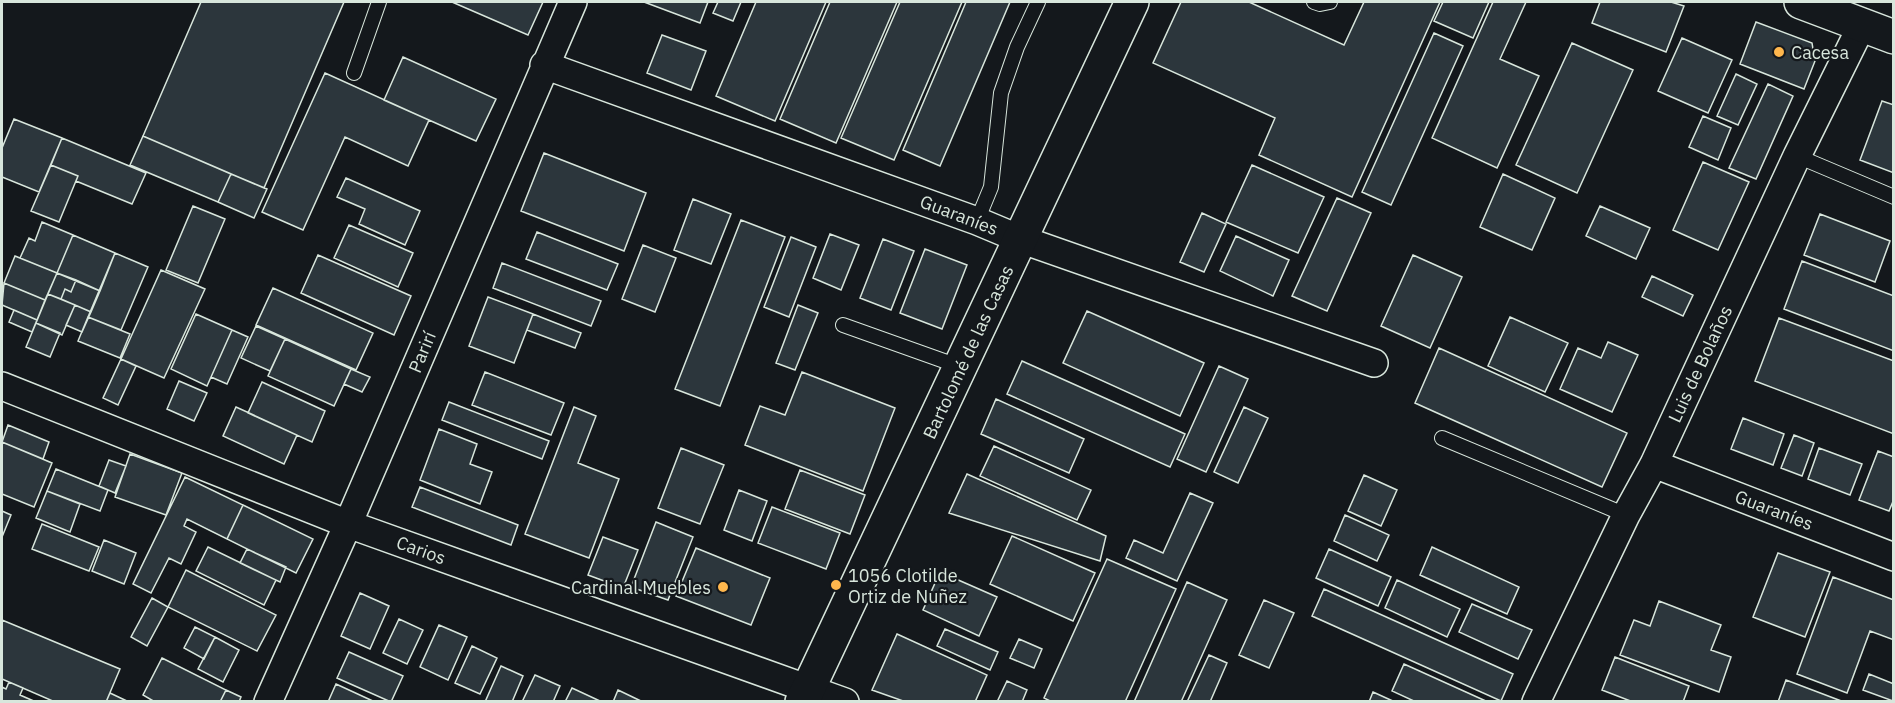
<svg xmlns="http://www.w3.org/2000/svg" width="1895" height="703" font-family="'IBM Plex Sans',sans-serif">
  <rect width="100%" height="100%" fill="#14181c"/>
  <path fill="#2c363c" stroke="#d8e6dc" stroke-width="1.5" d="M201 2H344L264 188 143 136Z
    M452 2H543L528 35Z
    M644 2H708L700 23Z
    M718 2H741L733 21 713 13Z
    M756 2H826L775 121 716 96Z
    M830 2H897L836 143 780 119Z
    M900 2H962L894 160 841 138Z
    M966 2H1010L940 166 903 150Z
    M1181 2H1249L1344 45 1364 2H1440L1352 197 1259 155 1275 118 1153 63Z
    M1443 2H1489L1473 38 1434 21Z
    M1493 2H1526L1500 59 1539 76 1497 168 1432 138Z
    M1600 2H1671L1684 6 1666 52 1592 23Z
    M1756 22 1812 43 1815 61 1804 89 1740 64Z
    M1434 33 1463 46 1391 205 1362 192Z
    M662 35 706 51 691 90 647 73Z
    M1682 38 1732 60 1708 113 1658 91Z
    M1572 43 1633 70 1577 193 1516 165Z
    M403 57 496 99 476 141 384 100Z
    M325 73 429 120 408 166 345 137 303 230 262 212Z
    M1736 74 1757 84 1738 125 1717 116Z
    M1768 84 1793 96 1756 179 1729 168Z
    M1882 101 1894 105V173L1860 160Z
    M1703 116 1731 128 1718 160 1689 147Z
    M14 119 62 138 39 192 2 177V148Z
    M143 136 231 174 218 202 130 165Z
    M62 138 146 173 132 204 76 181 78 176 51 165Z
    M544 153 646 193 624 251 521 211Z
    M1703 162 1749 182 1718 250 1673 230Z
    M51 165 78 176 59 222 31 211Z
    M1252 165 1324 197 1298 253 1226 222Z
    M231 174 267 189 254 218 218 202Z
    M1503 174 1555 198 1532 250 1480 227Z
    M346 178 420 211 405 245 359 224 365 209 337 197Z
    M1337 198 1371 213 1327 311 1292 296Z
    M693 199 731 214 711 264 674 250Z
    M193 206 225 219 198 283 166 270Z
    M1600 206 1650 228 1636 259 1586 236Z
    M1202 213 1226 224 1204 272 1180 262Z
    M1820 214 1890 241 1875 282 1804 255Z
    M741 220 785 237 720 406 675 389Z
    M42 222 73 235 57 273 20 258 29 238 35 241Z
    M349 225 413 253 398 287 334 258Z
    M537 232 618 264 607 290 526 259Z
    M830 234 859 245 841 290 813 278Z
    M73 235 115 253 100 291 57 273Z
    M1236 236 1289 260 1273 296 1220 271Z
    M791 237 816 247 789 317 764 307Z
    M883 239 914 251 891 310 860 298Z
    M643 245 676 258 655 312 622 299Z
    M925 249 967 265 942 329 900 313Z
    M115 253 148 267 121 330 88 317Z
    M318 255 411 296 394 335 301 293Z
    M1413 255 1462 277 1430 348 1381 326Z
    M15 256 57 273 45 300 4 283Z
    M1802 261 1894 296V351L1784 309Z
    M502 263 601 301 591 326 493 288Z
    M161 270 205 289 164 378 121 359Z
    M57 273 76 280 71 292 65 289 61 299 48 294Z
    M1652 276 1693 295 1683 316 1642 297Z
    M76 280 100 291 91 312 61 299 65 289 71 292Z
    M4 283 45 300 37 320 2 305Z
    M273 288 373 333 356 370 256 325Z
    M48 294 75 305 62 335 36 323Z
    M488 297 533 314 514 363 469 346Z
    M75 305 91 312 82 332 66 325Z
    M798 305 818 313 795 370 776 363Z
    M14 310 37 320 32 332 9 322Z
    M1087 311 1204 363 1180 416 1063 363Z
    M196 314 232 330 207 386 171 369Z
    M533 314 581 333 575 348 527 330Z
    M88 317 130 334 120 358 78 341Z
    M1510 317 1568 343 1545 392 1488 366Z
    M1779 318 1894 361V434L1755 381Z
    M36 323 60 333 50 357 26 347Z
    M256 326 285 339 270 371 241 358Z
    M232 330 248 337 227 384 211 377Z
    M285 339 351 369 334 406 268 376Z
    M1608 342 1638 355 1612 412 1560 389 1578 348 1601 358Z
    M1439 348 1627 433 1602 487 1415 403Z
    M121 359 136 366 118 405 103 398Z
    M1022 361 1185 434 1170 467 1007 394Z
    M1219 366 1248 379 1206 472 1177 459Z
    M351 369 370 377 362 392 344 384Z
    M485 372 564 403 551 435 472 405Z
    M802 372 895 408 863 491 745 445 760 406 785 415Z
    M179 381 207 393 194 421 167 409Z
    M262 382 325 411 312 442 248 413Z
    M996 399 1084 439 1069 473 981 434Z
    M449 402 549 441 542 459 442 420Z
    M236 407 297 435 284 464 223 436Z
    M574 407 596 416 578 463 619 479 589 558 525 534Z
    M1244 407 1268 418 1238 483 1214 472Z
    M1743 418 1784 434 1773 465 1731 449Z
    M8 425 49 442 43 459 2 442Z
    M439 429 477 444 470 464 492 472 480 504 420 480Z
    M1794 435 1814 443 1802 476 1781 468Z
    M2 442 52 463 34 507 2 494Z
    M994 446 1091 490 1077 520 980 476Z
    M681 448 724 465 700 524 658 508Z
    M1819 448 1862 464 1850 495 1808 479Z
    M1878 451 1894 457V499L1889 511 1859 500Z
    M130 454 182 473 166 515 115 497Z
    M109 460 126 466 115 493 99 486Z
    M56 469 108 490 100 511 47 491Z
    M800 470 865 495 850 534 785 509Z
    M967 474 1106 536 1100 561 949 513Z
    M1364 475 1397 490 1381 526 1348 511Z
    M185 477 243 505 227 539 187 519 184 526 196 532 181 564 169 558 151 593 133 584Z
    M420 487 518 525 511 545 412 507Z
    M739 490 767 501 752 541 724 530Z
    M47 491 80 504 70 532 36 518Z
    M1190 493 1213 503 1177 581 1126 558 1134 540 1163 553Z
    M243 505 313 539 296 573 227 539Z
    M772 507 840 533 826 569 758 543Z
    M2 511 11 515 2 537Z
    M1345 515 1389 535 1377 561 1334 541Z
    M656 522 693 537 668 600 631 587Z
    M42 524 99 547 89 571 32 549Z
    M1012 536 1095 573 1073 621 990 584Z
    M603 537 638 550 623 588 588 575Z
    M104 540 136 553 124 584 92 571Z
    M208 547 276 580 264 605 196 571Z
    M1432 547 1519 587 1507 614 1420 575Z
    M696 548 770 578 751 625 676 596Z
    M247 549 286 567 280 582 240 563Z
    M1329 549 1391 577 1378 606 1316 578Z
    M1778 553 1830 572 1805 637 1753 617Z
    M1107 559 1176 589 1125 702H1052L1044 698Z
    M186 570 276 615 257 651 168 607Z
    M940 572 997 597 979 636 923 610Z
    M1833 577 1894 600V640L1870 631 1847 693 1797 674Z
    M1397 580 1460 609 1447 637 1385 608Z
    M1187 582 1227 600 1181 702H1134Z
    M1324 589 1513 674 1501 701 1312 616Z
    M360 593 389 606 370 649 341 636Z
    M152 598 168 607 147 646 131 637Z
    M1264 600 1294 613 1269 668 1239 655Z
    M1659 601 1721 625 1711 650 1731 657 1719 692 1620 655 1634 620 1650 626Z
    M1472 604 1532 630 1518 659 1459 632Z
    M399 619 423 630 407 664 383 653Z
    M2 620 120 669 106 702H55L2 679Z
    M439 625 467 637 448 680 420 667Z
    M195 627 215 637 204 659 184 648Z
    M945 629 998 652 990 670 937 646Z
    M897 634 987 675 975 702H906L872 690Z
    M215 637 239 650 223 682 198 669Z
    M1019 639 1042 649 1034 668 1010 658Z
    M472 646 497 658 480 694 455 683Z
    M349 652 403 676 391 702 337 678Z
    M1209 655 1227 663 1210 702H1187Z
    M1615 657 1689 686 1683 702H1633L1602 690Z
    M162 658 226 690 220 702H155L143 695Z
    M1404 664 1488 702H1416L1392 691Z
    M501 666 523 676 512 702H485Z
    M1869 674 1894 684 1893 701 1863 690Z
    M535 675 560 686 553 702H522Z
    M1786 680 1844 702H1778Z
    M1007 681 1027 690 1022 702H997Z
    M9 682 23 688 20 695 36 702H2V687L6 689Z
    M336 684 375 702H328Z
    M572 688 600 701V702H565Z
    M226 690 241 697 239 702H220Z
    M618 690 643 702H613Z
    M1373 692 1395 702H1369Z
    M110 693 129 702H106Z"/>
  <g fill="none" stroke-linecap="round" stroke-linejoin="round">
    <defs>
      <path id="lane" d="M1314 2 1320 4 1330 2
        M354 73 379 2
        M1797 156 1894 197
        M977 221 991 187 1001 93 1017 47 1038 2
        M843 325 961 367
        M1442 438 1626 515"/>
      <path id="street" d="M544 65 977 221 1020 239 1374 363
        M2 386 348 524 845 702
        M1654 464 1894 557
        M268 702 348 524 573 2
        M1536 702 1626 515 1654 464 1797 156 1862 25"/>
      <path id="secondary" d="M802 702 1132 2"/>
      <path id="highway" d="M1801 2 1894 37"/>
    </defs>
    <use href="#lane" stroke="#d8e6dc" stroke-width="16"/>
    <use href="#street" stroke="#d8e6dc" stroke-width="30"/>
    <use href="#secondary" stroke="#d8e6dc" stroke-width="36"/>
    <use href="#highway" stroke="#d8e6dc" stroke-width="36"/>
    <use href="#lane" stroke="#14181c" stroke-width="14"/>
    <use href="#street" stroke="#14181c" stroke-width="27"/>
    <use href="#secondary" stroke="#14181c" stroke-width="33"/>
    <use href="#highway" stroke="#14181c" stroke-width="33"/>
  </g>
  <g fill="#ffb74d" stroke="#14181c" stroke-width="2">
    <circle cx="1779" cy="52" r="6"/>
    <circle cx="836" cy="585" r="6"/>
    <circle cx="723" cy="587" r="6"/>
  </g>
  <g text-anchor="middle" dominant-baseline="central" stroke-width="4.5" stroke-linejoin="round" paint-order="stroke">
    <g font-size="18" fill="#d8e6dc" stroke="#14181c" text-anchor="start">
      <text x="1791" y="52">Cacesa</text>
      <text x="848" y="575">1056 Clotilde<tspan x="848" dy="21">Ortiz de Nuñez</tspan></text>
      <text x="711" y="587" text-anchor="end">Cardinal Muebles</text>
    </g>
    <g font-size="18" fill="#d8e6dc" stroke="#14181c">
      <text transform="translate(959 215) rotate(21)">Guaraníes</text>
      <text transform="translate(422 352) rotate(-67)">Parirí</text>
      <text transform="translate(968 352) rotate(-65)">Bartolomé de las Casas</text>
      <text transform="translate(1700 364) rotate(-65)">Luis de Bolaños</text>
      <text transform="translate(1774 510) rotate(21)">Guaraníes</text>
      <text transform="translate(421 550) rotate(20)">Carios</text>
    </g>
  </g>
  <rect width="1895" height="703" fill="none" stroke="#d8e6dc" stroke-width="6"/>
</svg>
